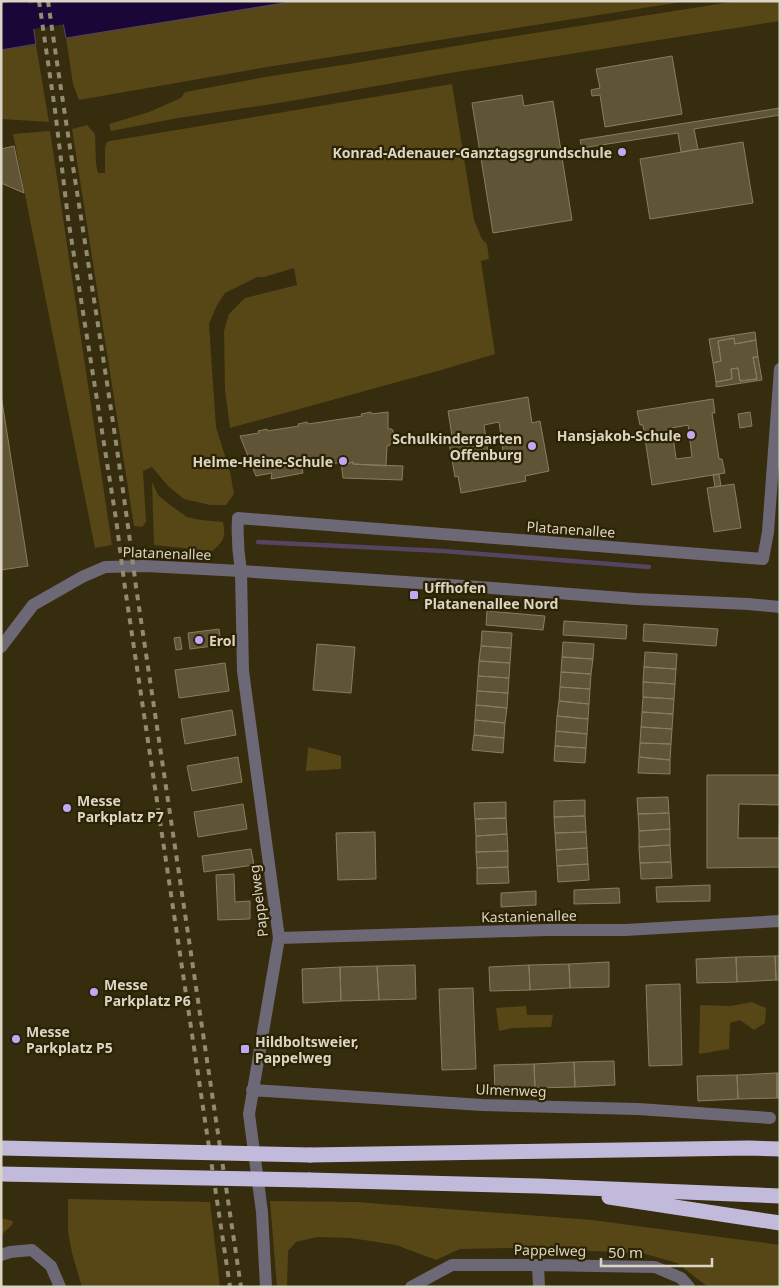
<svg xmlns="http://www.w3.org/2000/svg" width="781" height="1288" font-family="'Noto Sans',sans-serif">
  <rect width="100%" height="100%" fill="#362c0e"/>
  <path fill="#574716" d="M296 1H688L267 67 79 100 73 84 66 38Z
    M737 1H780V21L450 73 285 102 178 118 111 131 109 124 149 112 181 98 185 92 265 77 355 63 497 39Z
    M36 45 49 122 1 119V50Z
    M452 84 474 220 482 239 487 244 489 259 481 261 495 354 441 370 230 428 225 390 224 331 229 314 245 298 297 285 294 268 264 277H257L225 293 217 305 209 324 216 427 230 472 234 494 226 505H210L184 499 168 486 152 467 143 471 146 522 142 527 134 526 72 129 87 125 95 134 96 164 98 173H105V148L107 142 110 141Z
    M50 131 112 545 95 548 13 134Z
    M152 482 158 495 170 505 187 517 201 520 223 522C226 537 224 541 212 551L154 545Z
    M308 747 341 756V769L306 771Z
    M752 1002 766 1008 765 1023 754 1030 740 1020 730 1023 729 1049 699 1054 700 1005 731 1006Z
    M526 1006 527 1015H553L551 1027 512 1028 499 1031 496 1008Z
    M68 1199 210 1202 220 1287H82L72 1253 68 1232Z
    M270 1201 356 1202 592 1220 780 1245V1287H708L677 1263 642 1253 508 1248 460 1249 436 1260 396 1245 351 1238 317 1237 296 1242 288 1251 287 1287H277Z
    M1 1218 13 1221 12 1225 1 1235Z"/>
  <path fill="#1b0737" stroke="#554561" d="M10 1H29L36 44 1 50V3Z
    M59 1H296L66 38Z"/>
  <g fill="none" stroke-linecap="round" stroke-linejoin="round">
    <path stroke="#554561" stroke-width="4.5" d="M258 542 443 551 649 567"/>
    <path stroke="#1b0737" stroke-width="26" d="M1 21 130 1"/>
  </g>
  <path fill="#5f5436" stroke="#897d5e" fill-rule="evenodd" d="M672 56 682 114 605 127 600 95 592 96 591 90 600 88 596 69Z
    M522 95 524 106 553 101 572 220 493 233 472 103Z
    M780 108V115L694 129 698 149 681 152 678 133 582 148 580 140Z
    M743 142 753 203 650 219 640 159Z
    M14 146 24 193 1 183V149Z
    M755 332 756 340 735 344 734 338 718 341 721 361 713 363 709 339Z
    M734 338 735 344 756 340 758 357H753L757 379 740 381 738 368 731 369 732 379 716 382 713 363 721 361 718 341Z
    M753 357H758L762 380 716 387V382L732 379 731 369 738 368 740 381 757 379Z
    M1 395 28 566 1 570Z
    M528 397 532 423 540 421 549 471 525 476 526 481 461 493 458 476 455 477 448 437 452 436 448 411ZM499 422 504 458 489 460 484 425Z
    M713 399 715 413H712L719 459H722L725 473 652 485 643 425H640L637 411ZM688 425 692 457 676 459 672 428Z
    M371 412V414L388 412V429H392L395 436 392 437 390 445 387 446 386 466 353 464V462L346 464 344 462 302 468 303 473 271 479 272 473 256 476 240 436 259 433 258 431 267 429V431L299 426 298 424 307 422 308 424 362 416 361 414Z
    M750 412 752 426 740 428 738 414Z
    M341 462H344L346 464 353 462V464L403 466 402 480 343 478Z
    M719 474 721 486 715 487 713 475Z
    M734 484 741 528 714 532 707 488Z
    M487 611 545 616 543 630 486 625Z
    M564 621 627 625 626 639 563 635Z
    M644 624 718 629 716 646 643 641Z
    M219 629 221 645 190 649 188 633Z
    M482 631 512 633 511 648 481 646Z
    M180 637 182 649 176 650 174 638Z
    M563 642 594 644 593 659 562 657Z
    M317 644 355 647 351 693 313 690Z
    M481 646 511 648 510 663 479 661Z
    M645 652 677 654 676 669 644 667Z
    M562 657 593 659 591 674 561 672Z
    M479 661 510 663 509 678 478 676Z
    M225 663 229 691 179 698 175 670Z
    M644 667 676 669 675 684 643 682Z
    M561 672 591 674 590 689 560 687Z
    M478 676 509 678 508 693 477 691Z
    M643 682 675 684 674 699 643 697Z
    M560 687 590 689 589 704 559 701Z
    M477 691 508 693 507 708 476 705Z
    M643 697 674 699 673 714 642 712Z
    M559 701 589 704 588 719 557 716Z
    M476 705 507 708 505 723 475 720Z
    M232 710 236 735 185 744 181 719Z
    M642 712 673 714 672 729 641 727Z
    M557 716 588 719 587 734 556 731Z
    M475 720 505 723 504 738 474 735Z
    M641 727 672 729 671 744 640 743Z
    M556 731 587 734 586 748 555 746Z
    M474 735 504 738 503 753 472 750Z
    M640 743 671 744 670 760 639 757Z
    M555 746 586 748 585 763 554 761Z
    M238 757 242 782 192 791 187 766Z
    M639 757 670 760V774L638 773Z
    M707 775H780V867L707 868ZM739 804 780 805 779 838H738Z
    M668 797 669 813 638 814 637 798Z
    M585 800V816L554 817V801Z
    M506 802V818L475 819 474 803Z
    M243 804 247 829 198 837 194 812Z
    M669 813 670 829 639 831 638 814Z
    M585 816 586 832 555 833 554 817Z
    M506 818 507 834 476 836 475 819Z
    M670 829V845L639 847V831Z
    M375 832 376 879 338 880 336 833Z
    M586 832 587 848 556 850 555 833Z
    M507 834 508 851 476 852V836Z
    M670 845 671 862 640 863 639 847Z
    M587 848 588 864 557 866 556 850Z
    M251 849 254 865 204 872 202 856Z
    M508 851V867L477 868 476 852Z
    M671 862 672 878 641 879 640 863Z
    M588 864 589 880 558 882 557 866Z
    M508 867 509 883 477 884V868Z
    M234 874 235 902 250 901V919L218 920 216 875Z
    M710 885V901L657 902 656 887Z
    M619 888 620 903 574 904V890Z
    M536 891V905L501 907V893Z
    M775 956 776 980 737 982 736 957Z
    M775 956H780V980H776Z
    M736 957 737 982 697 983 696 959Z
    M609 962V987L570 988 569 964Z
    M569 964 570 988 530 990 529 965Z
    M415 965 416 999 379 1000 377 966Z
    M529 965 530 990 490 991 489 967Z
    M377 966 379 1000 341 1001 340 967Z
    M340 967 341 1001 303 1003 302 969Z
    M680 984 682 1065 649 1066 646 985Z
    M473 988 476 1069 442 1070 439 989Z
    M614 1061 615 1085 575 1087 574 1062Z
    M574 1062 575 1087 535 1088 534 1064Z
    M534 1064 535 1088 495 1090 494 1065Z
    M777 1073V1098L738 1099 737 1075Z
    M777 1073H780V1098H777Z
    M737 1075 738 1099 698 1101 697 1076Z"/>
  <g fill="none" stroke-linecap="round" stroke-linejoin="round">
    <path stroke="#6c6876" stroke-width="12" d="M1 647 33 605 82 577 105 567 146 566 241 571 479 587 636 599 748 604 780 607
      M279 938 547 930H625L780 921
      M252 1090 482 1105 638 1109 770 1118
      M1 1255 10 1252 32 1250 51 1266 60 1287
      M538 1265 539 1287
      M266 1287 262 1212 249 1114 279 938 243 671 241 571C238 553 237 536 238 518L763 559 768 532 780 369
      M411 1287 452 1265H538L655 1267 681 1278 689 1287"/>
    <path stroke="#c2badb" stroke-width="15" d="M310 1155 749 1148 780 1149
      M309 1180 538 1186 780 1196
      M609 1197 780 1223"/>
    <path stroke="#928a73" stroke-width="4" stroke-dasharray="6 6" stroke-linecap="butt" d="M39 1 55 110 68 218 116 519 125 588 230 1287
      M48 1C76 197 111 391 136 587L241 1287"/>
    <path stroke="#c2badb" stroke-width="15" d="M1 1148 310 1155
      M1 1174 309 1180"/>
  </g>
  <g fill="#bfa9f4" stroke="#2c2204" stroke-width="2">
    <circle cx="622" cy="152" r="5"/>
    <circle cx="691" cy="435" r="5"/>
    <circle cx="532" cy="446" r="5"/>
    <circle cx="343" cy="461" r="5"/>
    <rect x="409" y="590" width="10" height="10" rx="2.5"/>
    <circle cx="199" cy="640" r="5"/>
    <circle cx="67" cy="808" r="5"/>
    <circle cx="94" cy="992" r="5"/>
    <circle cx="16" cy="1039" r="5"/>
    <rect x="240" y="1044" width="10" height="10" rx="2.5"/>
  </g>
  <g text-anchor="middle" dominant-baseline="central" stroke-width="4.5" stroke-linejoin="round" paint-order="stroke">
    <g font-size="14" font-weight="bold" fill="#dbd5c4" stroke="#2c2204" text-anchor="start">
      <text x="612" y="152" text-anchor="end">Konrad-Adenauer-Ganztagsgrundschule</text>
      <text x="681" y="435" text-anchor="end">Hansjakob-Schule</text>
      <text x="522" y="438" text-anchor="end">Schulkindergarten<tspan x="522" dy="16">Offenburg</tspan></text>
      <text x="333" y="461" text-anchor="end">Helme-Heine-Schule</text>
      <text x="424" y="587">Uffhofen<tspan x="424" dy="16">Platanenallee Nord</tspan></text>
      <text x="209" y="640">Erol</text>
      <text x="77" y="800">Messe<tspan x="77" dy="16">Parkplatz P7</tspan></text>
      <text x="104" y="984">Messe<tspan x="104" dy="16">Parkplatz P6</tspan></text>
      <text x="26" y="1031">Messe<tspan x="26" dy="16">Parkplatz P5</tspan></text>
      <text x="255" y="1041">Hildboltsweier,<tspan x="255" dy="16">Pappelweg</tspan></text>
    </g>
    <g font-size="14" fill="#dbd5c4" stroke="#2c2204">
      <text transform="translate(571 529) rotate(4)">Platanenallee</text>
      <text transform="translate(167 553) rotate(2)">Platanenallee</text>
      <text transform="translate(258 901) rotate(-97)">Pappelweg</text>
      <text transform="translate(529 916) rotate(-1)">Kastanienallee</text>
      <text transform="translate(511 1090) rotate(2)">Ulmenweg</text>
      <text transform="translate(550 1250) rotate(1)">Pappelweg</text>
    </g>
  </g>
  <rect width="781" height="1288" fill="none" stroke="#dbd5c4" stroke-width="5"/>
  <path d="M601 1258v8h111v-8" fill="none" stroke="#dbd5c4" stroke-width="2.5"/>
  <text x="608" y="1258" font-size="15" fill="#dbd5c4" stroke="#2c2204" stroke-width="4" paint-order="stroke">50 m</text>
</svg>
